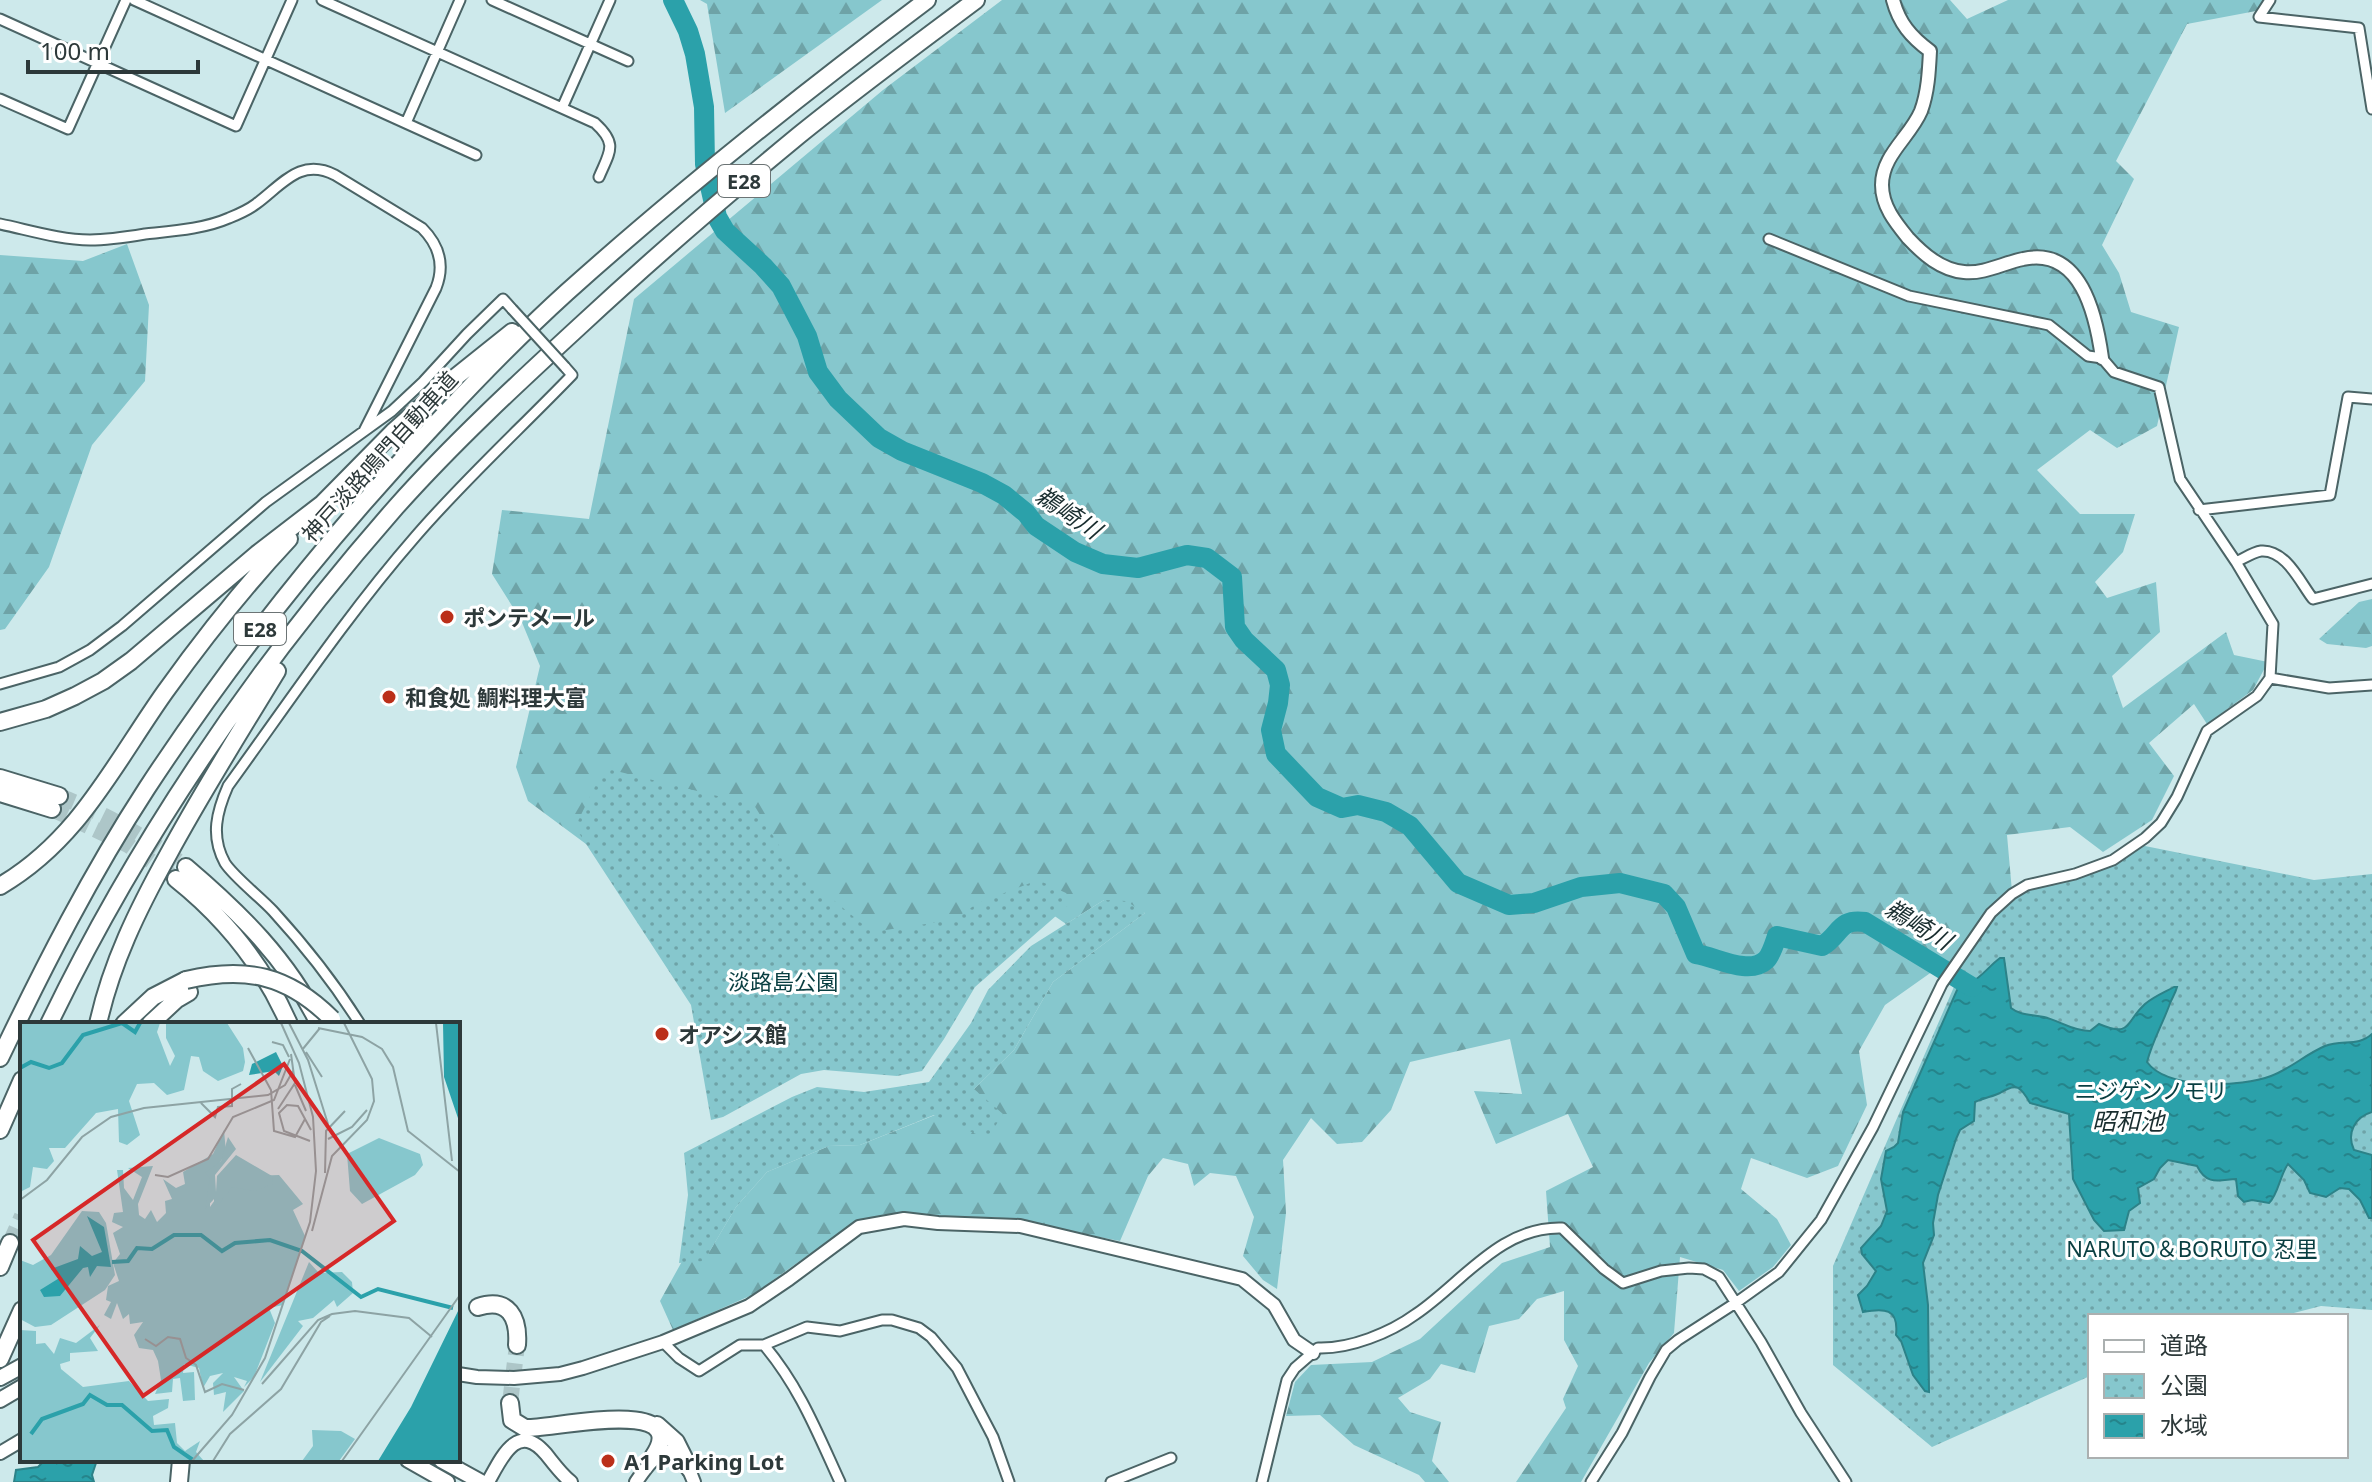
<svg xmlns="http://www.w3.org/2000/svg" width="2372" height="1482" font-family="'Noto Sans','Noto Sans JP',sans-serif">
  <defs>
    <pattern id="forest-firs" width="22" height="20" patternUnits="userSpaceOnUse" patternTransform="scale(2)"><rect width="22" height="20" fill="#86c7cd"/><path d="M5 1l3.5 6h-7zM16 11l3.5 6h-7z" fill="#6ea3a7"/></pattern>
    <pattern id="park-dots" width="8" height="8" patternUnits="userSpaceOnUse" patternTransform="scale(2)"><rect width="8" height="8" fill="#86c7cd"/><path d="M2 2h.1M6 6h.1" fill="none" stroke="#6ea3a7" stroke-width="1.8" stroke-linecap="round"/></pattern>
    <pattern id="water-ripples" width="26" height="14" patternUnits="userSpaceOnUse" patternTransform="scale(2)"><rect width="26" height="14" fill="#2ba1aa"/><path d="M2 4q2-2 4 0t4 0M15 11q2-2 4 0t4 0" fill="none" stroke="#25848b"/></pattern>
  </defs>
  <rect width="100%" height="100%" fill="#cde9eb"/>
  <path fill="url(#forest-firs)" d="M700 0H882L725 113 707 4Z
    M1002 0H1950L1967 19 2008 0H2263L2256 11 2187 24 2116 161 2134 179 2102 245 2119 273 2131 312 2179 327 2157 426 2117 448 2090 430 2037 470 2080 514H2135L2123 552 2095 582 2107 598 2156 582 2160 632 2112 676 2123 708 2226 632 2234 655 2268 662 2253 690 2207 724 2194 704 2149 743 2174 776 2152 820 2103 852 2070 827 2007 835 2014 914 1966 981 1943 964 1885 1005 1859 1051 1867 1105 1838 1166 1807 1178 1751 1158 1741 1189 1777 1219 1791 1245 1773 1267 1739 1291 1723 1270 1680 1257 1674 1333 1649 1363 1581 1482H1516L1566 1408 1563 1399 1578 1366 1564 1340V1291L1537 1299 1519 1319 1489 1326 1475 1373 1441 1364 1430 1379 1398 1398 1410 1412 1441 1422 1432 1461 1449 1482H1425L1419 1475 1354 1445 1320 1415 1286 1416 1295 1382 1311 1365 1372 1362 1420 1339 1502 1263 1550 1247 1546 1191 1593 1167 1568 1114 1496 1144 1474 1091 1522 1094 1510 1039 1410 1062 1391 1110 1362 1142 1337 1144 1311 1118 1283 1160 1286 1213 1277 1289 1263 1280 1243 1256 1254 1217 1236 1176 1210 1173 1194 1186 1188 1164 1163 1158 1148 1176 1120 1241 994 1217 852 1224 752 1295 673 1330 660 1301 685 1256 708 1254 736 1207 767 1172 829 1146 860 1145 935 1115 974 1089 1014 1050 1053 982 1145 913 1104 900 1066 924 1036 903 838 1003 586 844 528 801 516 767 540 666 521 620 492 574 502 510 589 519 634 299 883 90Z
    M127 244 149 305 145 381 92 445 49 567 5 629 0 630V255L83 261Z
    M2372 599V646L2366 648 2327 644 2319 639 2359 602Z"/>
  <path fill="url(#park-dots)" d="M604 768 754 805 791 865 872 932 953 920 978 903 1038 880 1066 893 1073 901 975 987 944 1039 922 1071 897 1076 824 1070 801 1074 723 1117 711 1120 691 1005 575 827Z
    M2140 845 2314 880 2372 874V1310L2321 1306 2282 1316H2090V1376L1932 1447 1833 1365V1266L1966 959 2012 894Z
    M1104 900 1126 901 1145 913 1053 982 1014 1050 974 1089 1003 1114 987 1139 934 1115 860 1145 829 1146 767 1172 736 1207 704 1261 679 1263 688 1195 684 1153 792 1097 817 1087 864 1092 929 1082 971 1023 988 990 1031 946Z"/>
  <path fill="url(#water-ripples)" stroke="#2c8288" stroke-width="2" d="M2000 958H2004L2011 1008C2021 1016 2032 1014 2044 1017 2060 1021 2073 1031 2090 1031L2099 1024C2132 1038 2125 1022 2145 1004 2153 997 2165 992 2174 987H2177C2175 995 2171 999 2169 1006 2162 1025 2152 1042 2147 1062 2167 1090 2242 1087 2271 1076 2290 1069 2306 1054 2325 1046 2342 1039 2358 1047 2372 1034V1112C2355 1117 2346 1133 2354 1150L2372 1155V1218H2369L2360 1200 2349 1189 2340 1188 2326 1197 2310 1193 2304 1180 2288 1164C2280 1175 2278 1195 2269 1203L2252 1200 2244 1202 2238 1196 2236 1179C2219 1180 2207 1186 2197 1166L2168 1160 2160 1168 2154 1179 2138 1188 2140 1203 2129 1211 2124 1230 2104 1231 2094 1220 2073 1179 2069 1114 2030 1103C2021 1087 2017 1082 2000 1093 1994 1096 1984 1098 1975 1102L1974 1121 1960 1130 1956 1139 1938 1195 1933 1223 1934 1235 1923 1263 1928 1305 1929 1392 1925 1391 1913 1375 1901 1341 1896 1335C1899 1308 1884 1308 1863 1312L1858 1295 1867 1286 1876 1271 1862 1254 1861 1248 1881 1226 1887 1211 1881 1179 1886 1151 1894 1147 1898 1143 1903 1112 1957 990 1966 981 1970 983C1982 977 1989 966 2000 958Z
    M45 1460H97L92 1475 94 1482H14L16 1470 38 1467Z"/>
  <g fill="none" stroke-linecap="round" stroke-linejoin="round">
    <path stroke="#2ba1aa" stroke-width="20" d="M673 0 688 31 695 54 704 107 705 164 717 217 725 231 763 266 781 286 807 336 818 372 838 399 879 438 902 451 982 483 1004 495 1026 513 1036 526 1075 552 1103 564 1138 568 1187 555 1207 558 1232 577 1235 627 1244 640 1276 670 1280 685 1278 703 1271 730 1276 754 1317 797 1342 808 1358 805 1386 812 1410 826 1458 883 1509 905 1534 903 1581 887 1620 883 1664 894 1676 907 1696 954C1716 957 1749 976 1766 960 1771 955 1775 942 1777 936L1822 946C1841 935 1838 918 1865 922L1972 987"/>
    <path stroke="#adc6c8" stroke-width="16" stroke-dasharray="16 8" stroke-linecap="butt" d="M59 796C106 814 146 837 186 867
      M52 809 128 845 172 876
      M10 1243 22 1216
      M510 1403 517 1345"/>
    <defs>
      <path id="minor" d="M134 0 476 155
        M322 0 595 123C618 144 610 151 599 177
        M492 0 628 61
        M2270 0 2259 17 2359 28 2372 109
        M0 19 236 126 292 0
        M0 99 68 129 126 0
        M562 108 610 0
        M406 123 460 0
        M0 224C29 230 61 240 90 240 108 240 127 237 145 234 173 231 204 229 229 218 239 214 248 210 256 204 282 185 300 157 335 175L422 228C439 245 445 265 436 288L364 431
        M2199 510 2330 495 2348 397 2372 399
        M2236 562C2243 559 2253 552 2261 551 2286 549 2301 584 2313 599L2372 584
        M2270 678 2329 688 2372 685
        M0 684 59 667 90 650 122 626 266 502 392 411 423 382 467 334 503 299 512 309
        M360 1024C335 984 305 946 273 911 260 897 234 877 225 863 210 836 217 811 228 786 289 702 347 615 415 537 464 480 520 429 572 375L565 367
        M663 1342 679 1358 699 1371 740 1345H764L807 1327 840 1331 882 1320H892L919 1328 931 1337 957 1368 993 1437 1009 1482
        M764 1345C800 1388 817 1432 840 1482
        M1111 1482 1171 1458
        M1262 1482 1287 1380 1295 1368 1318 1348C1350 1349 1390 1333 1416 1314 1462 1283 1500 1226 1562 1228L1604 1269 1623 1283 1661 1271 1689 1268 1704 1269 1719 1277 1761 1342 1801 1413 1846 1482
        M1591 1482 1622 1433 1650 1377 1666 1350 1678 1340 1737 1302 1779 1272 1821 1220 1873 1127 1942 984 1991 913 2012 894 2027 885 2075 874 2113 860 2145 838 2161 823 2177 797 2207 731 2257 696 2270 678 2273 624 2236 562 2180 479 2159 387 2114 372 2102 358 2088 356 2049 325 1909 296 1769 239"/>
      <path id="tertiary" d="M1893 0C1899 23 1911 37 1930 51 1929 71 1928 92 1921 111 1910 137 1882 155 1882 185 1882 206 1895 222 1908 238 1923 254 1941 270 1964 272 1985 274 2003 263 2023 259 2081 246 2096 315 2102 358
        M458 1374 477 1377 514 1378 560 1374 583 1368 663 1342 749 1306 789 1279 859 1227 904 1219 938 1223 1020 1226 1242 1279 1274 1305 1294 1340 1313 1353
        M0 1453 22 1440
        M488 1482C501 1459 517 1420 546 1454 554 1464 561 1474 571 1482
        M636 1482C658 1449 676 1434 694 1482"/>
      <path id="secondary" d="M0 1378 22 1366
        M0 1400 22 1387
        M408 1460 447 1482
        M441 1460 481 1482"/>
      <path id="motorway" d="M0 722 46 709 75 696 103 681 131 661 257 554 322 504 393 432 447 384 512 332
        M0 778 59 796
        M0 793 52 809
        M186 867C239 912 289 961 319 1024
        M176 879C225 918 264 967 289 1024
        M0 886C79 840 114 764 165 692 203 639 244 587 289 539
        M49 1024C139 837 259 663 396 507 453 443 518 383 581 325 651 260 724 197 798 136 856 89 916 45 976 0
        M98 1024C111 964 138 909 168 855 202 792 240 732 277 671
        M124 1024 153 997 186 980
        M150 1024 177 999 189 992
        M0 1058C44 966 91 874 147 788 233 657 332 533 440 419 480 376 522 333 566 293 682 189 803 93 927 0
        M0 1130 22 1080
        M0 1267 10 1243
        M478 1307C509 1297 519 1318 517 1345
        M0 1359 22 1310
        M510 1403 512 1420 525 1428C548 1430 695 1394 653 1457
        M657 1425 676 1442 689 1468
        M179 1482 181 1460"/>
    </defs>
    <use href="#minor" stroke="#4b6466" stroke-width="13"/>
    <use href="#tertiary" stroke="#4b6466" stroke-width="16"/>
    <use href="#secondary" stroke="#4b6466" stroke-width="18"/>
    <use href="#motorway" stroke="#4b6466" stroke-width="20"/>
    <use href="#minor" stroke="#fff" stroke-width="9"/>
    <use href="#tertiary" stroke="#fff" stroke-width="12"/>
    <use href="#secondary" stroke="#fff" stroke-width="14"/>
    <use href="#motorway" stroke="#fff" stroke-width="16"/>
    <defs>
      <path id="minor-bridge" d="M512 309 565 367"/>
      <path id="motorway-bridge" d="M186 980C246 966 288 975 332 1019"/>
    </defs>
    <use href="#minor-bridge" stroke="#4b6466" stroke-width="13" stroke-linecap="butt"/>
    <use href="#motorway-bridge" stroke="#4b6466" stroke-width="20" stroke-linecap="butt"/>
    <use href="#minor-bridge" stroke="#fff" stroke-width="9"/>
    <use href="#motorway-bridge" stroke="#fff" stroke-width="16"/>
  </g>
  <g fill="#bb2f19" stroke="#fff" stroke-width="3">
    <circle cx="447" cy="617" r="8"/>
    <circle cx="389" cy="697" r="8"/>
    <circle cx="662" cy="1034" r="8"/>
    <circle cx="608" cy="1461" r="8"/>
  </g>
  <g text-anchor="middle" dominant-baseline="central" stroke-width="6" stroke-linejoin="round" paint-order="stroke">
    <g fill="#fff" stroke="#6c7475" stroke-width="2">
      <rect x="718" y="165" width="52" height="32" rx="6"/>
      <rect x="234" y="613" width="52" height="32" rx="6"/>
    </g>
    <g font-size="20" font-weight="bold" fill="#2d393a">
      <text x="744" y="181">E28</text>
      <text x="260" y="629">E28</text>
    </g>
    <g font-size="22" fill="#2d393a" stroke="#fff">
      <text transform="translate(379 456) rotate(-48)">神戸淡路鳴門自動車道</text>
    </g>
    <g font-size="22" font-weight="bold" fill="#2d393a" stroke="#fff" text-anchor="start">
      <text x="463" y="617">ポンテメール</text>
      <text x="405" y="697">和食処 鯛料理大富</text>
      <text x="678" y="1034">オアシス館</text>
      <text x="624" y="1461">A1 Parking Lot</text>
    </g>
    <g font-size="22" fill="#093e41" stroke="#fff">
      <text x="783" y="981">淡路島公園</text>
      <text x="2151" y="1090">ニジゲンノモリ</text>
      <text x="2192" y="1248">NARUTO＆BORUTO 忍里</text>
    </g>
    <g font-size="24" font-style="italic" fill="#192d2f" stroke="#fff">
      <text transform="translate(1069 512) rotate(34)">鵜崎川</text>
      <text transform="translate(1919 924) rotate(31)">鵜崎川</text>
      <text x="2128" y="1120">昭和池</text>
    </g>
  </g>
  <g transform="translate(20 1022)">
    <rect width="440" height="440" fill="#cde9eb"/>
    <path d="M0 1H140L137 10 150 44 155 34 146 16V2L207 1 223 26 225 40 223 49 198 59 183 49 179 35 171 34 164 68 147 73 134 61 117 62 109 79 120 113 107 123 99 120 98 87 76 91 45 126H29L34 139 27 147 13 145 10 165 0 170ZM204 108 206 131 190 156V185L211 155 259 153 283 182 273 188 285 214 263 283 249 286 255 301 234 355 224 365 227 359 214 355 224 369 203 390 206 370 194 373 193 361 203 351 190 354 183 366 179 346 164 342 163 351 174 350 175 378 163 379 160 356 153 357 152 370 135 372 141 358 138 339 133 328 119 326 114 313 123 300 110 302 109 292 103 297 97 281 91 297 84 293 91 280 86 278 88 264 99 259 93 241 100 232 93 211 103 205 92 200 94 191 103 190 97 148H103L104 166 113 178 122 155 108 146 133 144 118 182 119 193 125 197 131 188 137 200 146 191 145 179 152 177 143 157 156 166 165 162 163 150 193 132ZM359 116 400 132 403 143 395 153 342 182 330 169 327 132ZM289 240 299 251 322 250 332 260 333 271 317 285 314 278 293 296 278 299 283 304 240 360ZM80 303 70 316 78 329 50 331V339L40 342 41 347 63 365 109 359 128 379 149 377 148 386 133 394 134 403 155 401 157 421 165 429 180 419 176 430 184 439H0V308L16 309V322L25 321 34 332 40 316 56 321Z" fill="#86c7cd"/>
    <path d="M208 115 216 127 195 153 196 170 197 154 216 133 252 154 253 162 234 169 212 165 199 182 194 183V177L185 187 190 156 185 151 201 139ZM62 189 79 190 86 201 95 253 85 268 31 303 15 305 0 297V238L13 243 31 233ZM292 408 321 409 335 417 319 439H282L293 424Z" fill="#86c7cd"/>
    <path d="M423 1H440V102L424 55ZM256 30 263 44 259 54 254 49 229 53 232 42ZM67 194 84 205 91 245 77 244 70 255 68 245 63 246 40 274 24 275 20 268 41 255 31 247 58 237 60 224 72 234 82 230ZM440 285V439H358L391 385Z" fill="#2ba1aa"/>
    <path fill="none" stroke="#2ba1aa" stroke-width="4" d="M0 46 11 40 29 46 42 41 63 13 102 1 115 10 120 1M92 240 108 239 117 226 132 227 154 213H181L202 229 215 221 250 218 282 229 341 275 358 267 433 286M11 412 22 397 63 382 70 373 87 383H102L132 409 147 408 154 425 173 438"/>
    <path fill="none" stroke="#8da3a4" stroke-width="2" d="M269 1 288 38 308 102M416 1 432 139M298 6 342 15 362 27 373 45 388 109 440 150M252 20 263 23 269 35M228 26 251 68 254 109 275 115 285 97M282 28 300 6M286 30 302 55M275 63 286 89M181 81 195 95 198 85 212 84V67L221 62M258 87 275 61 271 32M308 117 332 105 347 88M290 119 264 109 259 91 267 83 278 84 291 108M305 151 306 109 325 89M135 153 148 155 188 137 213 95 254 78 270 37M0 178 27 158 62 115 91 95 124 86 248 73 265 63 273 49M292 209 312 134 347 98 354 79 352 57 324 1M125 317 136 324 148 315 160 317 166 336 176 343 185 370 202 362 224 368M242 362 298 298 312 292 335 289 389 296 412 315M172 439 212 393 245 336 290 200 296 149 293 95 279 41 261 1M193 439 210 412 261 367 301 300 310 294M322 439 440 273"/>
    <path fill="#d62828" fill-opacity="0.15" stroke="#d62828" stroke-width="4" d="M264 42 374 199 123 374 13 218Z"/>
    <rect width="440" height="440" fill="none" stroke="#2d393a" stroke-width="4"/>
  </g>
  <rect x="2088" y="1314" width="260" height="144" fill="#ffffff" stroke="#abb0b0" stroke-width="2"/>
  <rect x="2104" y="1340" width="40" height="12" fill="#ffffff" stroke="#abb0b0" stroke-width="2"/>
  <text x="2160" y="1354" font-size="24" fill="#2d393a">道路</text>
  <rect x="2104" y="1374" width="40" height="24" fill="url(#park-dots)" stroke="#abb0b0" stroke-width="2"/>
  <text x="2160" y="1394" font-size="24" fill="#2d393a">公園</text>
  <rect x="2104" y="1414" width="40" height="24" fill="url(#water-ripples)" stroke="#abb0b0" stroke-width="2"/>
  <text x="2160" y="1434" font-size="24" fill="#2d393a">水域</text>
  <path d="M28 60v12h170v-12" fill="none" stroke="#2d393a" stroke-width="4"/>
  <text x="40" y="60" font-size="24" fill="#2d393a" stroke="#ffffff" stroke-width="6" paint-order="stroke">100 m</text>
</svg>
